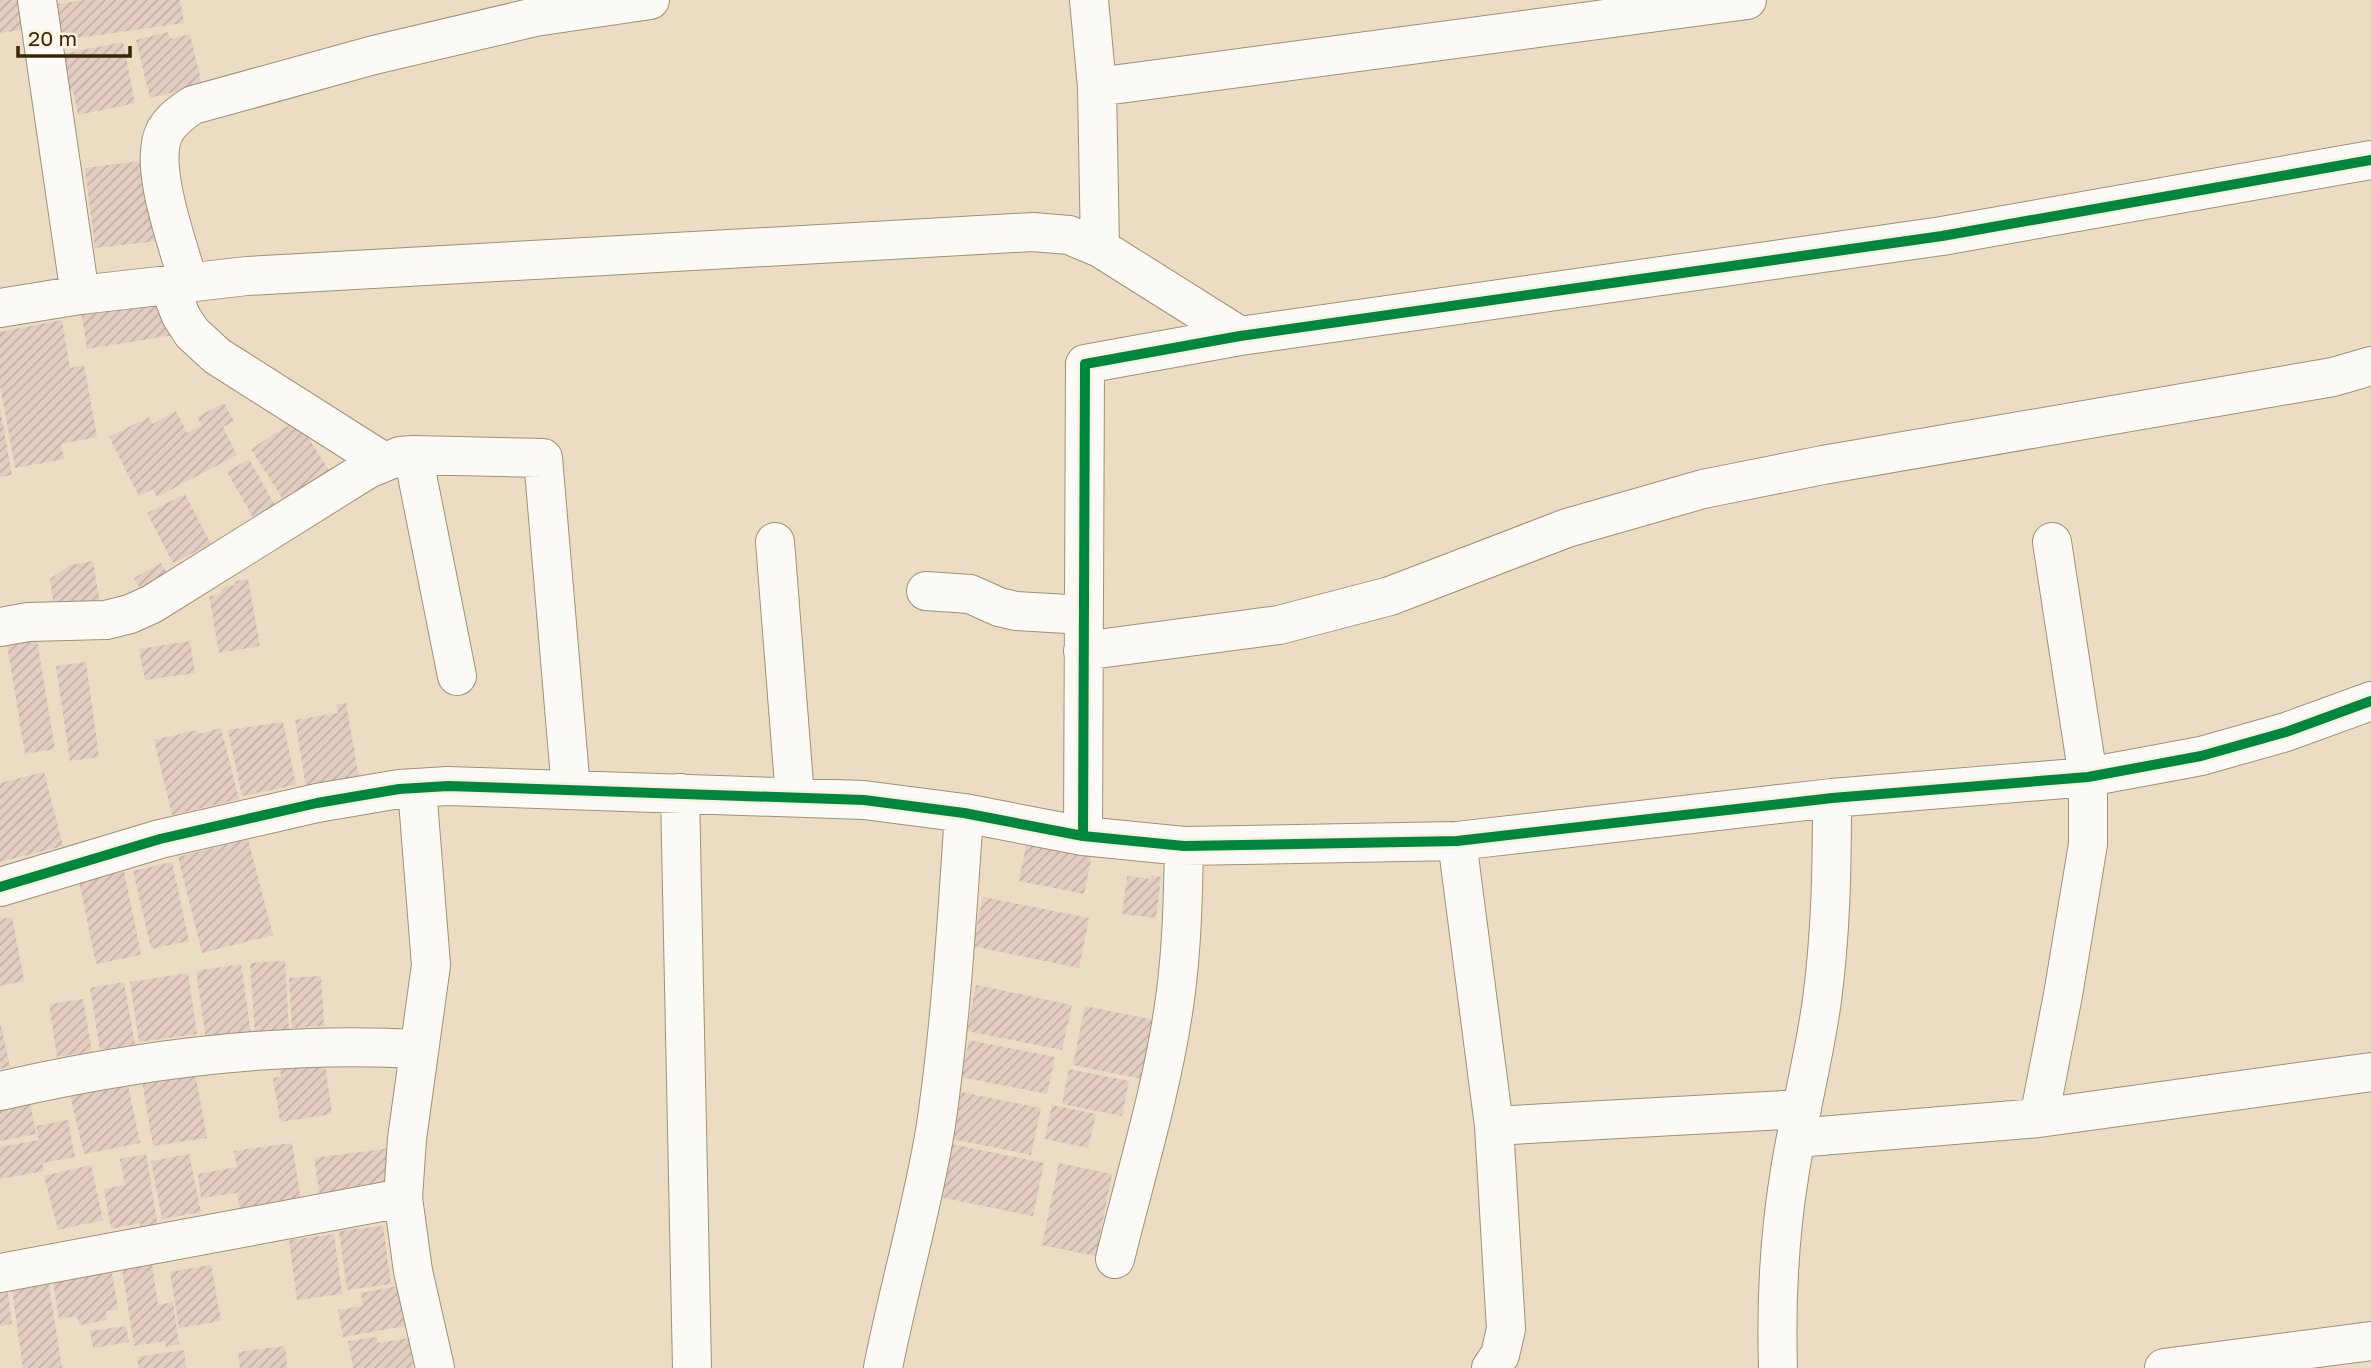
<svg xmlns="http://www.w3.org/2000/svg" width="2371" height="1368" font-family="'Golos Text',sans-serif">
  <defs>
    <pattern id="building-hatch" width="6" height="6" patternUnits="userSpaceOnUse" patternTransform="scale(1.75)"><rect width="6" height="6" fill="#e3ccc1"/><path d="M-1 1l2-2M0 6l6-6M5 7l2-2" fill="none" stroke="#c4afa4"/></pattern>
  </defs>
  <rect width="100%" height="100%" fill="#ecdcc4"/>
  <path fill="url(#building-hatch)" d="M0 0H23L27 29 0 33Z
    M85 0H180L184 23 57 41 52 5Z
    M168 32 170 39 190 34 202 85 150 98 136 40Z
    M123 42 135 103 78 115 73 90 63 92 56 55Z
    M148 160 157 241 95 248 85 168Z
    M161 299 180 334 87 349 81 312Z
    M62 320 70 368 84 365 97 437 61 444 64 459 15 468 0 385V332Z
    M224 403 234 421 223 427 237 455 157 497 153 489 139 496 109 437 149 417 153 424 176 411 187 433 202 425 197 417Z
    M0 408 12 475 0 477Z
    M297 420 332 475 286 504 251 449Z
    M249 459 276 507 254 519 227 472Z
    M185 494 211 544 173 563 147 513Z
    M93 561 100 604 70 609 53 600 50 579 70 565Z
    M161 563 171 579 144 595 134 578Z
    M248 579 260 646 219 653 209 596 220 595 223 587 236 585 235 581Z
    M37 641 55 749 25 754 7 645Z
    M190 641 195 673 145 680 139 649Z
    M86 662 99 757 70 761 56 666Z
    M346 703 359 778 306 787 295 720 338 713 337 704Z
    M283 722 296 785 242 796 228 730Z
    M221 728 239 799 172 815 154 740 197 730 198 734Z
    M44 772 63 846 0 862V783Z
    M1029 831 1094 845 1084 894 1019 881Z
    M248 839 273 935 202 953 178 857Z
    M172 862 189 941 151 949 133 871Z
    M124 871 141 955 96 964 79 881Z
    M1152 875 1161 877 1156 918 1122 914 1127 876 1151 879Z
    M983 897 1089 918 1079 968 972 946Z
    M12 917 24 981 0 986V919Z
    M285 961 289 1031 255 1033 250 963Z
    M241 964 251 1033 206 1040 196 971Z
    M188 973 197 1034 139 1042 130 982Z
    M321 976 324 1026 292 1028 289 978Z
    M124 982 135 1044 100 1050 90 988Z
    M976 985 1072 1005 1062 1050 967 1031Z
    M83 999 92 1052 57 1057 49 1004Z
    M1085 1006 1154 1020 1142 1079 1073 1065Z
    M0 1021 10 1067 0 1069Z
    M969 1040 1055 1057 1047 1094 961 1077Z
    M324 1056 332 1114 280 1122 273 1078 281 1077 279 1062Z
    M1069 1069 1129 1081 1122 1116 1062 1104Z
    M195 1072 207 1138 153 1146 142 1081Z
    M127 1080 140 1143 84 1154 69 1091Z
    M961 1092 1041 1108 1031 1155 952 1139Z
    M29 1096 36 1134 0 1141V1102Z
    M1052 1105 1096 1114 1088 1148 1045 1139Z
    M68 1120 75 1157 42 1163 44 1171 0 1179V1147L39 1140 36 1126Z
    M292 1143 302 1209 242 1219 237 1193 201 1198 198 1174 237 1167 234 1151Z
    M951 1144 1044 1163 1033 1216 940 1197Z
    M391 1148 397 1194 321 1204 314 1158Z
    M146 1154 158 1227 141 1230 140 1223 111 1229 104 1189 125 1185 120 1159Z
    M189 1154 201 1212 162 1219 151 1161Z
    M1059 1163 1112 1174 1096 1256 1042 1245Z
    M91 1165 103 1220 58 1230 44 1176Z
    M383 1226 391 1284 347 1290 339 1231Z
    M334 1234 342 1294 297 1300 289 1240Z
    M151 1257 158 1305 173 1302 179 1344 166 1347 165 1341 134 1346 121 1262Z
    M211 1265 221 1321 179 1328 170 1272Z
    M111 1267 118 1309 106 1311 107 1320 79 1325 77 1316 59 1319 52 1277Z
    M48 1279 62 1368H23L11 1284Z
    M7 1286 12 1324 0 1326V1287Z
    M398 1286 405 1326 343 1337 338 1310 363 1306 361 1293Z
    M126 1326 129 1342 93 1348 90 1331Z
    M377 1337 378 1343 409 1338 413 1368H353L348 1341Z
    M285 1346 287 1368H240L238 1352Z
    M184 1350 186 1368H139L137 1357Z"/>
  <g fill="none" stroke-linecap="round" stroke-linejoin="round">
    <defs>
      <path id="street" d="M37 0 80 295
        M1089 0 1097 87 1100 248
        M1097 87 1747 0
        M189 284C179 247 147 165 165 131 172 119 182 112 193 105L374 55 535 17 650 0
        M169 286 181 316 192 333 217 356 384 462
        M0 308 80 295 247 276 1033 232 1069 235 1100 248 1240 336
        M413 455 457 676
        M775 542 795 797
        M926 591 970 594 999 607 1016 611 1084 615
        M0 627 28 622 106 620 130 614 152 604 368 469 400 456 413 455 543 458 571 790
        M1083 651 1279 625 1390 596 1567 528 1703 489 1823 465 2333 377 2371 366
        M417 788 431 965 407 1139 403 1198 413 1271 435 1368
        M680 793 692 1368
        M1083 836 1085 364 1240 336 1942 236 2371 160
        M1457 841 1494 1126 1506 1329 1500 1355 1491 1368
        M0 887 160 839 317 803 399 789 448 786 864 800 964 813 1083 836 1184 846 1457 841 1832 798 2088 777 2201 756 2286 732 2371 701
        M0 1091C135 1060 280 1041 418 1049
        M2039 1118 2063 995 2088 844V777L2052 542
        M1494 1126 1802 1109
        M1796 1138 2039 1118 2371 1072
        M1115 1259C1136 1173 1163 1087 1175 999 1182 948 1183 897 1184 846
        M0 1273 403 1198
        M883 1368C899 1286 923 1207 936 1125 951 1022 957 917 964 813
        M1778 1368C1776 1304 1779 1240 1789 1177 1798 1118 1814 1059 1822 1000 1831 932 1832 866 1832 798
        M2164 1368 2371 1341"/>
    </defs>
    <use href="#street" stroke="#a09174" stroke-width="40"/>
    <use href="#street" stroke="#fcfaf6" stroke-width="38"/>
    <defs>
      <path id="cycleway" d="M1083 836 1085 364 1240 336 1942 236 2371 160
        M0 887 160 839 317 803 399 789 448 786 864 800 964 813 1083 836 1184 846 1457 841 1832 798 2088 777 2201 756 2286 732 2371 701"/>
    </defs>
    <use href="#cycleway" stroke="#faf0e2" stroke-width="15"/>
    <use href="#cycleway" stroke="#00873e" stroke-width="10"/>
  </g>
  <path d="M18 46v10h112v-10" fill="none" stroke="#392604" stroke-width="3.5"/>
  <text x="28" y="46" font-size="21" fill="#392604" stroke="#faf0e2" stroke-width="5" paint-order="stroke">20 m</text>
</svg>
